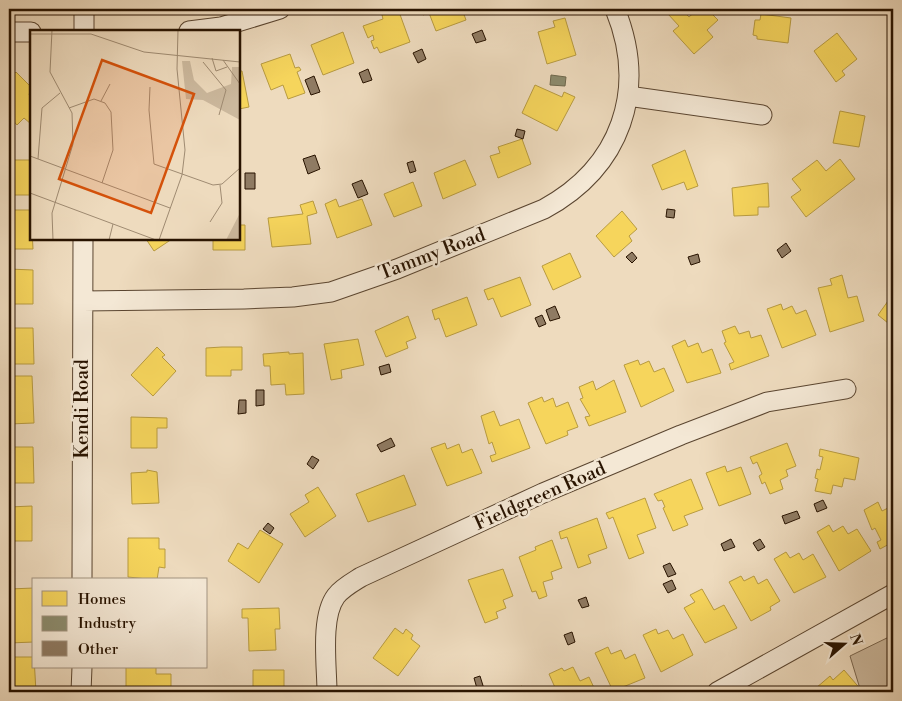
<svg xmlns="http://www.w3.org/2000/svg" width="902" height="701" font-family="'Libre Bodoni',serif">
  <rect width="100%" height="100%" fill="#eedbbe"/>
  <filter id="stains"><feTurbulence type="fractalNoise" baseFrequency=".004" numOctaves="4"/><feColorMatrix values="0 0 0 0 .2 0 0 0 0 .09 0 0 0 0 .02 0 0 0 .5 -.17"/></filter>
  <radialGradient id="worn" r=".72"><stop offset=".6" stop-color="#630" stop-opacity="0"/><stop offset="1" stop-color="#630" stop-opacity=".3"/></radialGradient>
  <path fill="#ccb99e" stroke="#7a664f" d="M893 635V692H861L850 656Z"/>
  <path fill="#f6d55c" stroke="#b89b40" d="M398 9 410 42 380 53 377 47 374 49 371 41 374 40 373 35 368 38 363 26 383 19 382 15Z
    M421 9H462L466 20 436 31 429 13 423 15Z
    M673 9H681L689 17 698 9H707L718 20 707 30 713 37 694 54 673 31 679 26 668 14Z
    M761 14 791 18 788 43 757 39V36L753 35 755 20H760Z
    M565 18 576 55 547 64 538 32 555 27 553 21Z
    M343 32 354 63 323 75 311 45Z
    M837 33 857 59 842 71 845 75 836 82 814 51Z
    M290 54 295 68 299 67 301 70 297 72 305 93 288 99 283 85 271 90 261 64Z
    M239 71H242L249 107 239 109Z
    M16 72 31 87 29 95 31 97V124L24 118 17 125 9 116V79Z
    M535 85 562 97 564 92 575 97 557 131 522 113Z
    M840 111 865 116 859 147 833 143Z
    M522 139 531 164 498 178 490 156 500 153 498 147Z
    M685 150 698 186 687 190 684 182 662 190 652 165Z
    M840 159 855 179 806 217 791 197 801 190 792 179 817 160 826 171Z
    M9 160H31V195H9Z
    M465 160 476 185 443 199 434 173Z
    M413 182 422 206 394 217 384 194Z
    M768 183 769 207H758V215L734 216 732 188Z
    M336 199 339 207 362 199 372 225 337 238 325 204Z
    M313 201 317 213 307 216 311 244 272 247 268 218 303 214 300 205Z
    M9 210H31L33 249H9Z
    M622 211 637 229 629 236 632 241 614 257 596 236Z
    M239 225H245V250H213V239H239Z
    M146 239H172L154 251Z
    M570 253 581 277 553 290 542 266Z
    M9 269 33 270V304H9Z
    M842 275 848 298 857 296 864 321 830 332 818 288 832 285 830 279Z
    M520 277 531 305 501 317 493 298 488 300 484 290Z
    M893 294V327L878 315Z
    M467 297 477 325 446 337 439 318 435 320 432 310Z
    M781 304 783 310 792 306 796 314 806 310 816 335 782 348 767 309Z
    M408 316 416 338 406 342 408 348 386 357 375 331Z
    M735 326 739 334 749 331 751 338 761 335 769 356 731 370 729 364 734 362 724 343 726 342 722 331Z
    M9 328H33L34 364H9Z
    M358 339 364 365 341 370 342 378 331 380 324 344Z
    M685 340 688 347 698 343 702 353 712 349 721 373 687 383 672 346Z
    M157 347 165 355 162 357 176 371 153 396 131 375Z
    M222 347H242V370H231V376H206V348Z
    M289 352V354L303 353 304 394 286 395 285 384 271 385 270 366H264L263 354Z
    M638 360 640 365 649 361 654 372 664 368 674 391 641 407 624 365Z
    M9 376H32L34 423 9 424Z
    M614 380 626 412 589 426 585 417 590 416 580 399 583 398 579 387 593 381 596 390Z
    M542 397 544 402 553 398 556 407 568 402 578 427 567 431 568 435 546 444 528 403Z
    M494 411 500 426 519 419 530 448 492 462 490 456 496 454 492 442 489 444 481 416Z
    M131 417 167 418V428H157V448H131Z
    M445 443 447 449 459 444 462 453 472 449 482 473 447 486 431 448Z
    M787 443 796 466 786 470 788 476 780 480 783 489 770 494 765 482 762 484 759 476 762 474 757 462 753 464 750 457Z
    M9 447H33L34 483H9Z
    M820 449 859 458 855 480 844 478 842 487 833 485 831 494 815 491 818 479 815 478 817 469 820 470 823 457 819 456Z
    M725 466 727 472 741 467 751 494 719 506 706 473Z
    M147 470 157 472 159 503 132 504 131 473 147 472Z
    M404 475 416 505 368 522 356 494Z
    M691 479 703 509 684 516 688 525 673 531 663 508 665 507 662 500 658 501 654 494Z
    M318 487 336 516 305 537 290 514 309 502 305 495Z
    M645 498 656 528 637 535 644 553 629 559 613 517 609 519 606 513Z
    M878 502 882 511 890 507 893 512V542L880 549 877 542 881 540 875 528 872 530 864 510Z
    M32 506V541H9V507Z
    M597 518 607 548 588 555 591 563 578 568 567 537 561 539 559 532Z
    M829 525 833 532 843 526 848 534 857 529 871 551 839 571 817 532Z
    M260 530 283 544 259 583 228 561 238 543 248 549Z
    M128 538H159V549H165V568L159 567 157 580 128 577Z
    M552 540 562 568 551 572 553 579 543 582 547 596 539 599 536 591 532 592 519 557 536 550 535 547Z
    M786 552 790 558 799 553 803 560 813 554 826 577 794 593 774 559Z
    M503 569 513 596 503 600 506 608 496 612 498 618 485 623 468 580Z
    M741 576 744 581 754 576 758 584 767 579 780 601 770 607 771 610 751 621 729 582Z
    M34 588V642L9 643V589Z
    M702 589 714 610 724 605 737 628 705 643 684 608 695 602 690 595Z
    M279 608 280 629H275L276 650 249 651 248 618H242V609Z
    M395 628 403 634 406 629 413 635 411 639 420 646 398 676 373 658Z
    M656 629 658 634 668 630 673 639 683 634 693 655 661 672 643 635Z
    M608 647 611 654 621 650 625 659 635 654 645 678 613 691 595 653Z
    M9 657H34L36 692H9Z
    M126 667H156V674H171V689L156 688V692H126Z
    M573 667 580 681 589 677 596 692H557L549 674 562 668 564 671Z
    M253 670H284V692H253Z
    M844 670 863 692H819L816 688 830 676 833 680Z
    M522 686 524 692H503Z"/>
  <path fill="#8c8c6e" stroke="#6e684d" d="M551 75 566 77 565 86 550 85Z"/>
  <path fill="#8f7b63" stroke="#281300" d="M482 30 486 40 476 43 472 34Z
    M422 49 426 59 418 63 413 53Z
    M368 69 372 80 363 83 359 73Z
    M314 76 320 92 311 95 305 80Z
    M517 129 525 131 523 139 515 136Z
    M315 155 320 169 308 174 303 159Z
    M413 161 416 171 410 173 407 163Z
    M245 173H255V189H245Z
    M362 180 368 194 358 198 352 184Z
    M667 209 675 210 674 218 666 217Z
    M786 243 791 251 782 258 777 250Z
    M632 252 637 258 632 263 626 257Z
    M698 254 700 262 691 265 688 257Z
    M555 306 560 318 550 321 546 310Z
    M542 315 546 324 539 327 535 318Z
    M389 364 391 372 381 375 379 367Z
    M256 390H264V405L256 406Z
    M239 400H246V413L238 414Z
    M391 438 395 446 381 452 377 445Z
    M312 456 319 460 313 469 307 464Z
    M823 500 827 508 817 512 814 504Z
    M797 511 800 518 785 524 782 516Z
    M268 523 274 528 270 534 263 529Z
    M731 539 735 547 724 551 721 544Z
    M760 539 765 547 758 551 753 543Z
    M670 563 676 574 668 577 663 566Z
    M672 580 676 589 668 593 663 584Z
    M586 597 589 606 582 608 578 600Z
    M572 632 575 642 568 645 564 635Z
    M480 676 485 692H478L474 678Z"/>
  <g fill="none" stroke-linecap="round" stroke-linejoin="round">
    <defs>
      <path id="minor" d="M84 31V9
        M189 31 221 27 280 9
        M9 32H31
        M628 96 762 115
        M83 301 244 299 293 297 331 292 397 269 544 209C621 167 648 90 615 9
        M82 580 83 239
        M81 692 82 667
        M327 692C327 667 320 617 336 596 342 588 353 582 361 577L543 493 681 435 767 402 846 389
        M717 692 893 594"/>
    </defs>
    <use href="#minor" stroke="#5a4530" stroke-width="21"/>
    <use href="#minor" stroke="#f4e8d5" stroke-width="19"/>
  </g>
  <g text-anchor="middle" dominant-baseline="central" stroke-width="5" stroke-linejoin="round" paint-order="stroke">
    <g font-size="19" fill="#281300" stroke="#f4e8d5">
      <text transform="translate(432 254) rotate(-21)">Tammy Road</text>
      <text transform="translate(82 409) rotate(-90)">Kendi Road</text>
      <text transform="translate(540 496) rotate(-24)">Fieldgreen Road</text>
    </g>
  </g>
  <g transform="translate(30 30)">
    <rect width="210" height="210" fill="#eedbbe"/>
    <path d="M152 31H160L164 50 177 63 201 54 202 37H210V90L173 70 156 69ZM210 183V210H196Z" fill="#ccb99e"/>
    <path fill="none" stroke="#9f8b72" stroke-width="1" d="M22 0 20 42 42 83 43 114 22 183 23 210M0 4H61L114 22 210 32M182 28 186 41 197 37M193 30 210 54M173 32 196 60 189 85M120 57 119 80 124 134 183 155 192 154 210 138M71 71 80 54M39 78 64 69 75 73 81 82 83 120 72 153M0 126 140 178M8 129 12 78 30 63M0 163 126 210M180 192 192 173 190 155M79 210 83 194M129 210 152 145 155 120 147 39 148 0"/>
    <path fill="#d5520b" fill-opacity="0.15" stroke="#d5520b" stroke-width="2.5" d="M72 30 164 64 121 183 29 149Z"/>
    <rect width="210" height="210" fill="none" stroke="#281300" stroke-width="2.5"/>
  </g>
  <rect width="902" height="701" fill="none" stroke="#eedbbe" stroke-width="30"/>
  <rect x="10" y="10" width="882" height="681" fill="none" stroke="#281300" stroke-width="2.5"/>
  <rect x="15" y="15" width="872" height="671" fill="none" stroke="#281300"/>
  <rect x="32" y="578" width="175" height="90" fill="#f4e8d5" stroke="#a29380"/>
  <rect x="42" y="591" width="25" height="15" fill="#f6d55c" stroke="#a29380"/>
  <text x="78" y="604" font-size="15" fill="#281300">Homes</text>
  <rect x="42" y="616" width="25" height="15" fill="#8c8c6e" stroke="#a29380"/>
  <text x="78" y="628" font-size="15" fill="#281300">Industry</text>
  <rect x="42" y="641" width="25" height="15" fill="#8f7b63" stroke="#a29380"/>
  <text x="78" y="654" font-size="15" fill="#281300">Other</text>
  <g transform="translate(844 644) rotate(70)" stroke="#f4e8d5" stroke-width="4" paint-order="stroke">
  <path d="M0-4L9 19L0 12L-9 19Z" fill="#281300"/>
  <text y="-8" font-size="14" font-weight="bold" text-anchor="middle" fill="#281300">N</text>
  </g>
  <rect width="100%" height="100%" filter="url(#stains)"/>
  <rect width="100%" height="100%" fill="url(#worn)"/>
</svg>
